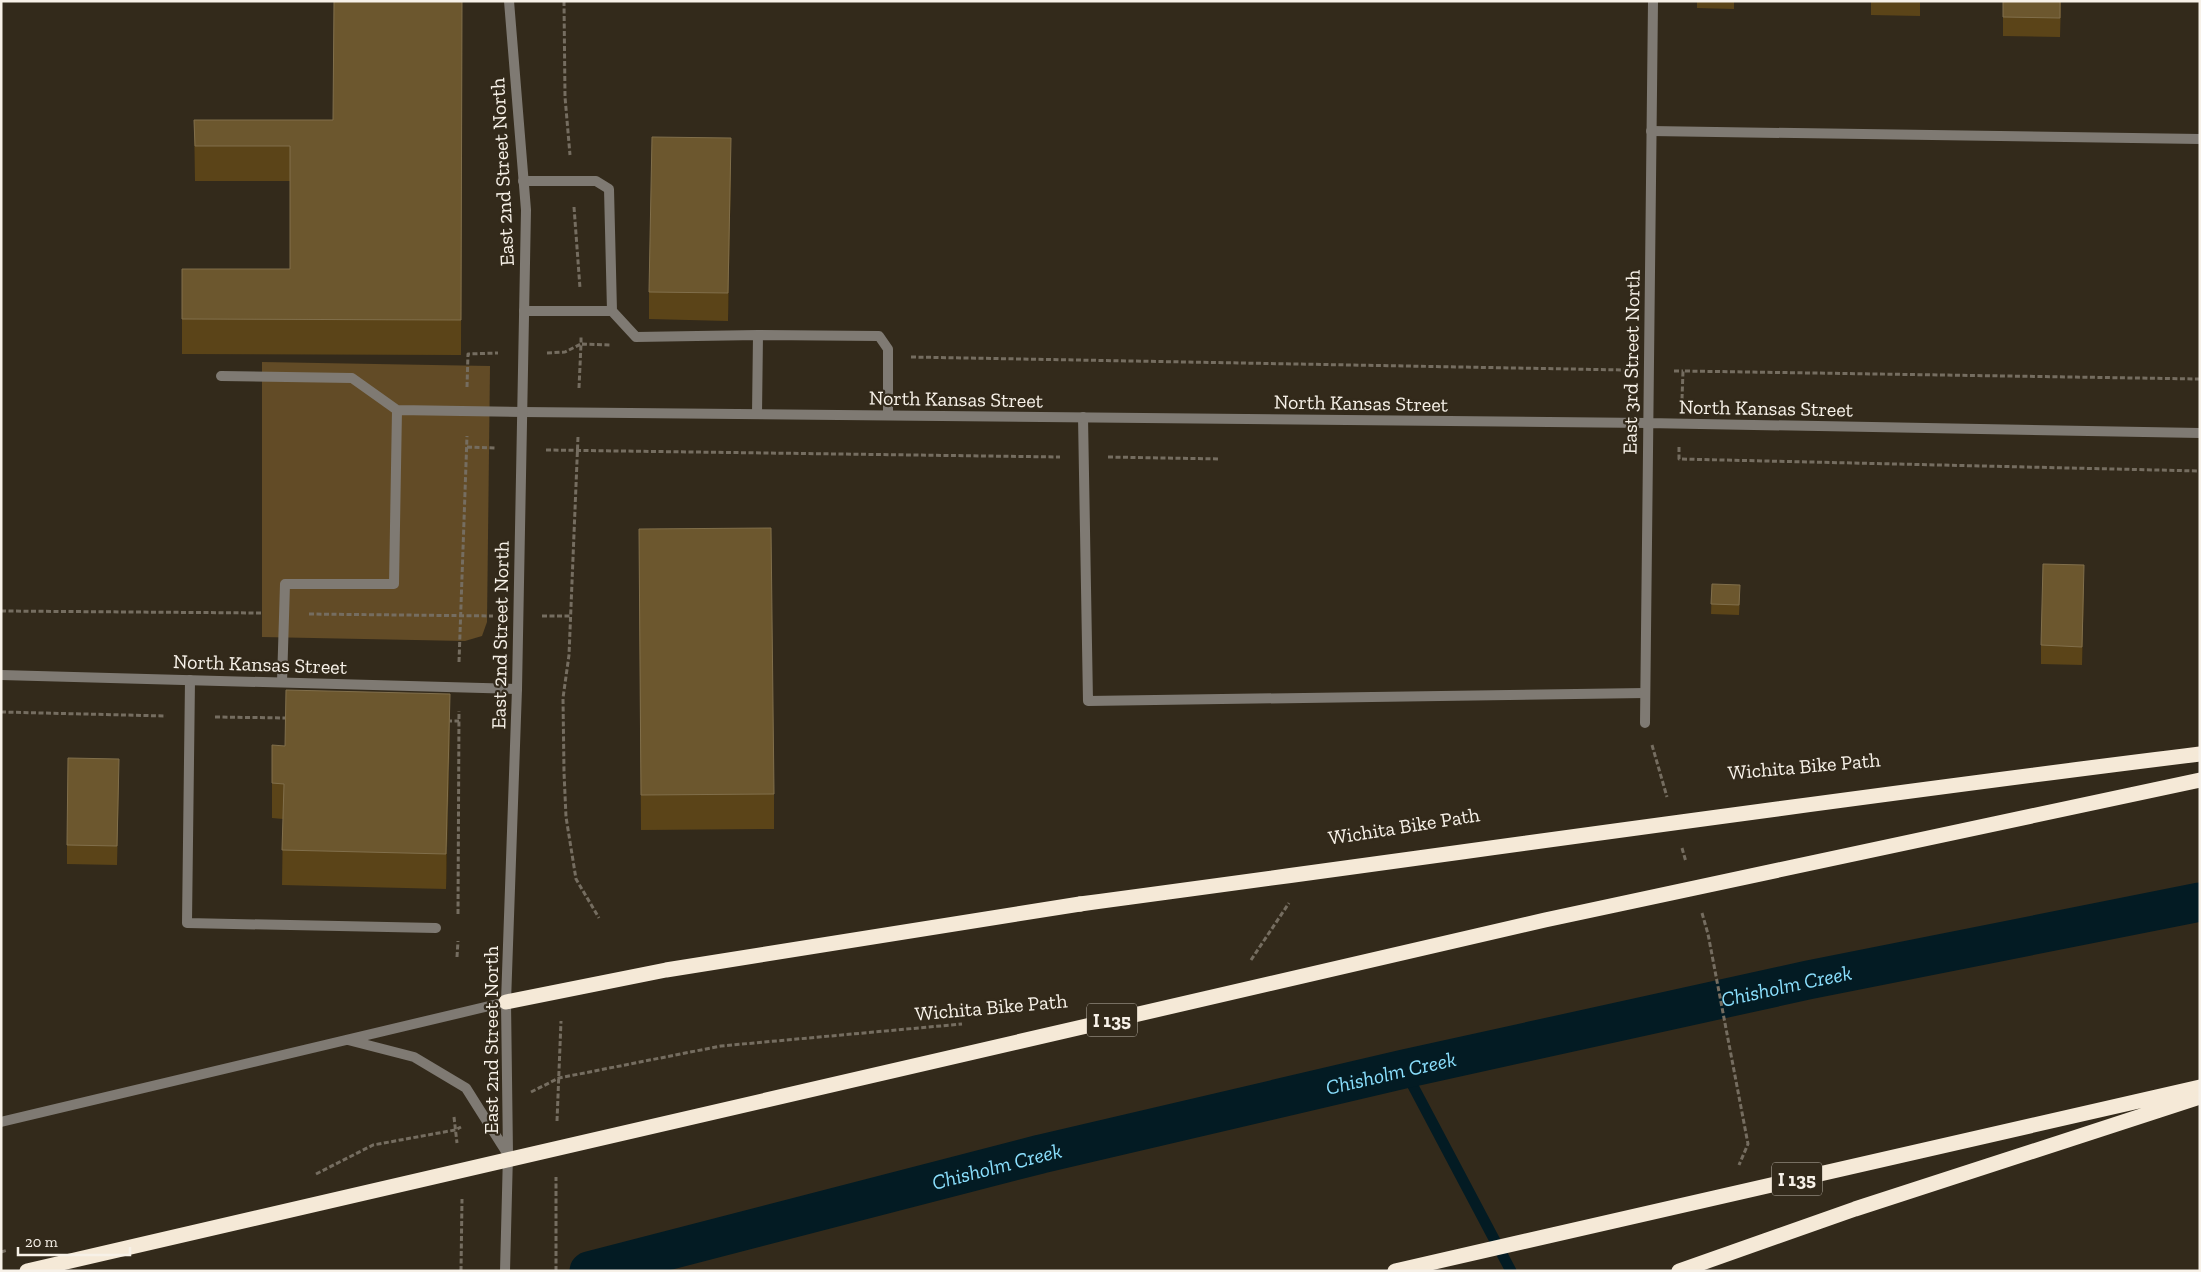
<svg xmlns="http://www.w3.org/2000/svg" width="2201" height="1272" font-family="'Zilla Slab',serif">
  <rect width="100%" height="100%" fill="#332a1b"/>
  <path fill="#624b26" d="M262 362 490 366 487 622 482 636 465 641 262 637Z"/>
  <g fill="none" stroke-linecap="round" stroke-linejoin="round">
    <path stroke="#031b23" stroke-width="11" d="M1404 1069 1511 1271"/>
    <path stroke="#031b23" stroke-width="39" id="s1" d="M589 1271 1041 1154 1404 1069 1808 980 2200 902"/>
    <path stroke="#756d60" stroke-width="3" stroke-dasharray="5 2.5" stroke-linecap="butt" d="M564 1 565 97 570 155
      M574 207 580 288
      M547 353 565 352 581 344V336
      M911 357 1625 370
      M1674 371H1683
      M467 387 468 354 498 353
      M579 388 581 344 610 345
      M1682 399 1683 371 2200 379
      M578 437 569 655 563 698 564 772 566 817 576 879 599 918
      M467 447 497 448
      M1679 447V459L2200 471
      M546 450 1060 457
      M1108 457 1220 459
      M1 611 261 613
      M309 614 493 616
      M542 616H571
      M459 662 467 436
      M1 712 166 716
      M215 717 288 718
      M447 721H459
      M1652 745 1667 797
      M1682 848 1686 862
      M1702 913 1708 934 1748 1144 1739 1165
      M458 914 459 711
      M457 957 458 941
      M1251 960 1289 903
      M531 1092 559 1078 721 1046 962 1024
      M454 1117 457 1143
      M557 1121 561 1021
      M316 1174 373 1145 455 1130 461 1127
      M1 1252 8 1250
      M461 1271 462 1199
      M556 1271V1177"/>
    <path stroke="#7f7a73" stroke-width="10" d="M1651 131 2200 139
      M523 181H596L609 189 612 311 636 337 758 335 879 336 888 349V415
      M524 311H612
      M221 376 352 378 397 410
      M757 414 758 335
      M1083 417 1088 701 1645 693
      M190 680 187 923 436 928
      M282 682 285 584H394L397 410 522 412"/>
    <path stroke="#7f7a73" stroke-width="10" d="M522 412 1647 423 2200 433
      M1 675 517 689
      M1645 723 1653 1"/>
    <path stroke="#7f7a73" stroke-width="10" d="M348 1040 414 1057 466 1088 507 1153
      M1 1122 506 1002
      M505 1271 508 1154 506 1002 517 689 526 210 509 1"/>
    <path stroke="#f5e9d7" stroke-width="15" d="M506 1002 666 970 1080 904"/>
    <path stroke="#f5e9d7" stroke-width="15" d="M1080 904C1454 854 1826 800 2200 754
      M27 1271 1545 920 2200 780
      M1395 1271 2200 1087
      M1679 1271 1855 1209 2200 1097"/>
  </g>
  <path fill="#5b4418" d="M462 1 461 355 182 354V269H290V181H195L194 120H333Z
    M1697 1H1734V9L1697 8Z
    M1871 1H1920V16L1871 15Z
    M2003 1H2061L2060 37 2003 36Z
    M731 165 728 321 649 319V292Z
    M639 529 774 794V829L641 830Z
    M1712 584 1740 595 1739 615 1711 614Z
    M2084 584 2082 665 2041 664V645Z
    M450 729 446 889 282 885 283 819 272 818V783L285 746Z
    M119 778 117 865 67 864V845Z"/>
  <path fill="#443210" d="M731 138V165L728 321V293Z
    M2084 565V584L2082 665V647Z
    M450 694V729L446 889V854Z"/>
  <path fill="#6c572e" stroke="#816f4b" d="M334 1H462L461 320 182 319V269H290V146H195L194 120H333Z
    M2003 1H2060V18L2003 17Z
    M652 137 731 138 728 293 649 292Z
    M771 528 774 794 641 795 639 529Z
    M2043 564 2084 565 2082 647 2041 645Z
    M1712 584 1740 585 1739 605 1711 604Z
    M286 690 450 694 446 854 282 850 284 784 272 783V745L285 746Z
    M68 758 119 759 117 846 67 845Z"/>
  <g text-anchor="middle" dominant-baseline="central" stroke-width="4.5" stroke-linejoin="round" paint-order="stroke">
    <g fill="#332a1b" stroke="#bcb5aa" stroke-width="1">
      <rect x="1087" y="1003.5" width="50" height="33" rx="4"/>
      <rect x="1772" y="1162.5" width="50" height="33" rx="4"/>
    </g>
    <g font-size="19" font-weight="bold" fill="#f7f1e8">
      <text x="1112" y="1020">I 135</text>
      <text x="1797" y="1179">I 135</text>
    </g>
    <g font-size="20" fill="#f7f1e8" stroke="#332a1b">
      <text transform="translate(502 172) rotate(-93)">East 2nd Street North</text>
      <text transform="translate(1631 362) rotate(-89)">East 3rd Street North</text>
      <text transform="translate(956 399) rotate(1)">North Kansas Street</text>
      <text transform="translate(1361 403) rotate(1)">North Kansas Street</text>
      <text transform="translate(1766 408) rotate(1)">North Kansas Street</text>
      <text transform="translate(500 635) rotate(-89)">East 2nd Street North</text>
      <text transform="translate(260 664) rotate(2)">North Kansas Street</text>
      <text transform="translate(1804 766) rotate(-5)">Wichita Bike Path</text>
      <text transform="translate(1404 826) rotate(-9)">Wichita Bike Path</text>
      <text transform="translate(991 1007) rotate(-5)">Wichita Bike Path</text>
      <text transform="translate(491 1040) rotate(-90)">East 2nd Street North</text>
    </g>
    <g font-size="21" font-style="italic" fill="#8be0fe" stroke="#332a1b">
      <text stroke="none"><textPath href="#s1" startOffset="1231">Chisholm Creek</textPath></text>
      <text stroke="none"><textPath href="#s1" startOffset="826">Chisholm Creek</textPath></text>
      <text stroke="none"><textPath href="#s1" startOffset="421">Chisholm Creek</textPath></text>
    </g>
  </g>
  <rect width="2201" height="1272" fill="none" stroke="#f7f1e8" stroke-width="5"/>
  <path d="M18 1247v8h112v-8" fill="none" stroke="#f7f1e8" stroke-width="2.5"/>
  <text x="25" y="1247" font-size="15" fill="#f7f1e8" stroke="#332a1b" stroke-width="4" paint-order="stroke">20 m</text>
</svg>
